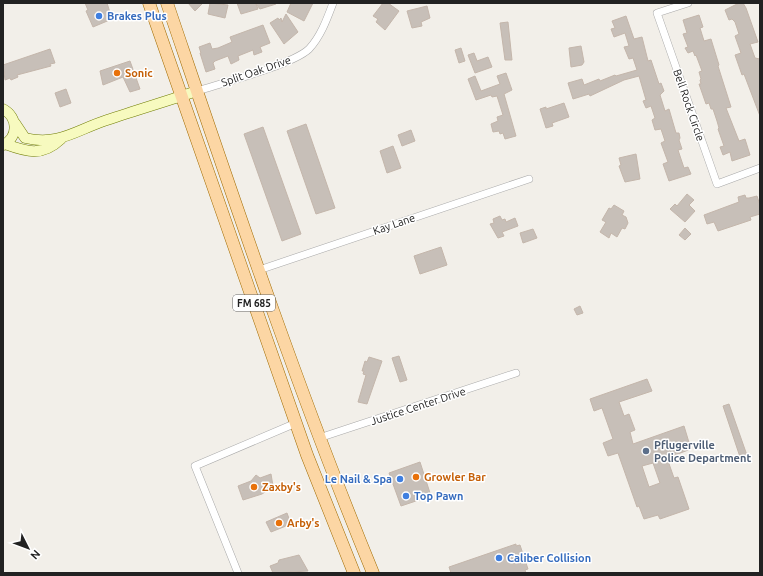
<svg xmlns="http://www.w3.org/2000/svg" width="763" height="576" font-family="Ubuntu,sans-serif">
  <rect width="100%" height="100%" fill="#f2efe9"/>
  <path fill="#c7bfb8" stroke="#c4b6ab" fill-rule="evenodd" d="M85 3H107L112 19 93 27 86 11 88 10Z
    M188 3H203L195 11Z
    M210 3 228 5 225 18 208 14Z
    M237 3H275L276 4 260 9 256 4 258 9 241 14Z
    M291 3H313L304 21 287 12Z
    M383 3H388L399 11 385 30 376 22 378 19 373 16Z
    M739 3H743L746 8 758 42 750 44 755 58 760 59V116L744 74 742 75 735 55 741 53 735 36 739 34 735 22 732 19 729 20 725 10Z
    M427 6 430 18 421 22 422 26 412 28 407 11Z
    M286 14 298 32 284 44 270 23 278 18 279 20 281 18 282 22Z
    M699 15 703 27 700 28 704 41 711 39 719 65 718 66 731 107 726 108 739 141 745 139 750 155 732 161 730 152 723 155 720 147 724 146 718 129 719 128 717 121 713 109H711L709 103 706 104 699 84H701L700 80 701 79 699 72 702 71 696 55 695 56 693 51 688 53 685 48 688 47 683 34 687 33 683 20Z
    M626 16 634 39 642 37 648 61 651 60 659 84 661 83 664 91 660 95 665 111 669 109 676 133H679L680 138 679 140 682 149 678 150 684 168 688 167 691 174 669 181 663 164 668 162 661 143 665 141 661 129 655 130 652 120 655 118 651 106 646 108 643 101 646 100 639 76 624 80 590 96 589 94 573 99 568 83 582 79 584 85 599 79 600 81 615 75 616 76 637 70 633 58 629 59 624 47 629 46 625 33 614 37 611 29 615 28 612 21Z
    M508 22 512 60H505L500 23Z
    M263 25 270 43 260 47 262 52 254 55 253 50 238 56 239 60 231 64 228 56 215 61 213 63 215 69 206 72 200 53H201L199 47 210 43 212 49 218 48 232 42 230 37Z
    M581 46 584 62 582 65 571 67 569 48Z
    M461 48 465 61 459 63 455 50Z
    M50 49 55 63 50 64 51 66 17 75 18 77 11 80 10 78 5 80 3 65Z
    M474 53 477 61 488 57 492 67 475 73 468 55Z
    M130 61 140 89 130 92 123 77 103 85 100 71Z
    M506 73 512 90 504 94 516 136 505 139 503 133 500 134 499 131 493 132 491 124 498 121 497 117 503 115 497 96 492 97 491 95 476 100 468 79 475 76 481 91 500 84 497 76Z
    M66 89 71 103 60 107 55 93Z
    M564 103 569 117 552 123 553 126 546 128 540 109 546 107V109Z
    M306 124 335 208 316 214 287 131Z
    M263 127 301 234 282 241 244 134Z
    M411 130 415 141 402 146 398 135Z
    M393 146 401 168 387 173 380 151Z
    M636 154 640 179 625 182 619 166 621 165 619 158Z
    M687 194 694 200 689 205 695 211 685 222 670 209 675 204 677 206Z
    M745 195 746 198H749L757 196 760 205V214L750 217 751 220 718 231 714 222 707 224 704 215 739 202 738 197Z
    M614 205 624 211 622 215 626 217 628 223 625 229 622 228 617 237 611 233 609 238 600 232 606 222 602 220 609 208 611 209Z
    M500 216 502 220 505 219 506 222 515 218 518 226 502 232 504 236 498 238 490 224 494 223 493 219Z
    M685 228 691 234 685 240 679 235Z
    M533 229 537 238 523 243 520 233Z
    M441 247 447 265 420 274 414 256Z
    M580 306 583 313 577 315 574 309Z
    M399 356 407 380 400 382 392 358Z
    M369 357 382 361 367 404 358 402 366 375 363 374 364 371H362L365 361 367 362Z
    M647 379 652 391 619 402 624 416 629 414 635 430 630 432 633 444 684 426 691 449 667 458 674 478 678 477 689 509 660 519 658 515 644 519 639 506 637 507 618 453 608 456 603 443 613 439 602 408 594 411 590 399ZM653 463 660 483 649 487 642 466Z
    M729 404 749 461 742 463 723 406Z
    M420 462 431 496 401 506 389 473Z
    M271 474 273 486 267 488 268 490 262 494 243 500 238 486 251 481 256 475 260 478Z
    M287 513 291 524 271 532 266 522Z
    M516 544V546L520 545 528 569 525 570 526 573H451L449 567Z
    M299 555 308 571 273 573 270 566 278 563 279 560Z"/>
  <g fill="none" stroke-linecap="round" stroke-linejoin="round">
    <defs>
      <path id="street" d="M688 3 657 13 717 184 760 168
        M197 91C222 83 292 65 309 49 321 36 327 19 333 3
        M259 270 529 179
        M319 438 516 373
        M238 573 195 466 296 423"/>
      <path id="secondary" d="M3 109C18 117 19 137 3 145
        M15 123 25 138C59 146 76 130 107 120 137 110 167 101 197 91
        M5 144C27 152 42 157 61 139"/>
      <path id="primary" d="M149 3 307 455 354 573
        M167 3C232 194 296 386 373 573"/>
    </defs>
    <use href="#street" stroke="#a9a9a9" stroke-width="8"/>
    <use href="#secondary" stroke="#707d05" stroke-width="11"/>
    <use href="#primary" stroke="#a06b00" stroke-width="13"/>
    <use href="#street" stroke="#fff" stroke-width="7"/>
    <use href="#secondary" stroke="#f7fabf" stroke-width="10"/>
    <use href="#primary" stroke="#fcd6a4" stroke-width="12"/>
  </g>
  <g fill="#3f7fe0" stroke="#fff" stroke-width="1.5">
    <circle cx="99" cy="16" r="4"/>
    <circle cx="400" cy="479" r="4"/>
    <circle cx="406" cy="496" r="4"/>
    <circle cx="499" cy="558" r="4"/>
  </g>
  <g fill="#e8710a" stroke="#fff" stroke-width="1.5">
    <circle cx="117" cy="73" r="4"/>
    <circle cx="416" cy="477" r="4"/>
    <circle cx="254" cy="487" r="4"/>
    <circle cx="279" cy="523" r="4"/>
  </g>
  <circle fill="#5c6f8a" stroke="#fff" stroke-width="1.5" cx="646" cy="451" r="4"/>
  <g text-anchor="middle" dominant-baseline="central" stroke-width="3" stroke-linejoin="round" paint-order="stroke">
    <rect fill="#fff" stroke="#646464" stroke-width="1" x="233" y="295" width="42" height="16" rx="3"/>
    <g font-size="10" font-weight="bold" fill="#222">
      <text x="254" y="303">FM 685</text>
    </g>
    <g font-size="11" font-weight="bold" fill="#366cbe" stroke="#fff" text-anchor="start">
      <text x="107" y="16">Brakes Plus</text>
      <text x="392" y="479" text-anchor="end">Le Nail &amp; Spa</text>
      <text x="414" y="496">Top Pawn</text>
      <text x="507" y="558">Caliber Collision</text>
    </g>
    <g font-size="11" fill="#222" stroke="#fff">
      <text transform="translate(256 71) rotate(-19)">Split Oak Drive</text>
      <text transform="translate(689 105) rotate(71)">Bell Rock Circle</text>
      <text transform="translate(394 224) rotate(-19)">Kay Lane</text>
      <text transform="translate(418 406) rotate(-18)">Justice Center Drive</text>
    </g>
    <g font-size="11" font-weight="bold" fill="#c56008" stroke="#fff" text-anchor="start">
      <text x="125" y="73">Sonic</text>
      <text x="424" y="477">Growler Bar</text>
      <text x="262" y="487">Zaxby's</text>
      <text x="287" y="523">Arby's</text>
    </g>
    <g font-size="11" font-weight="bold" fill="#4e5e75" stroke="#fff" text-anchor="start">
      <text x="654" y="445">Pflugerville<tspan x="654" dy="13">Police Department</tspan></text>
    </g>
  </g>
  <rect width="763" height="576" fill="none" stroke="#222222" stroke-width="8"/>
  <g transform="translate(28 548) rotate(132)" stroke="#ffffff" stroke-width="3" paint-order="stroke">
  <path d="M0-3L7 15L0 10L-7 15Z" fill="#222222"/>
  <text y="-6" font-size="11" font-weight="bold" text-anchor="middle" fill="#222222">N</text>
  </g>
</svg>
